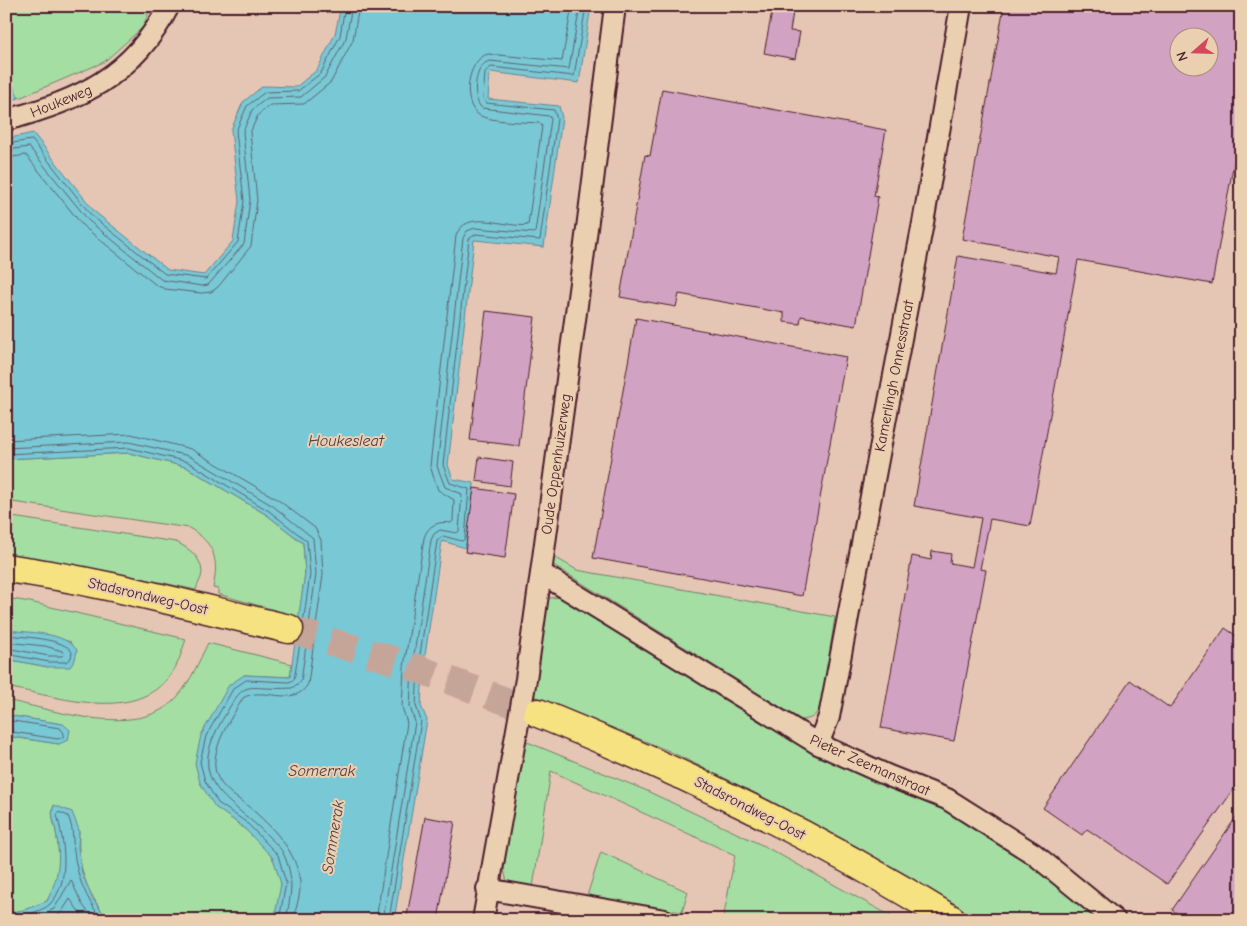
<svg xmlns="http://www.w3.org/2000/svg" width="1247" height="926" font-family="'Comic Neue',sans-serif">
  <rect width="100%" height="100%" fill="#e5c6b4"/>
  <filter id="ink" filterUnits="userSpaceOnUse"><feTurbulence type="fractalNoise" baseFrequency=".02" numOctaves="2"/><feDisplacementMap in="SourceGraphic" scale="10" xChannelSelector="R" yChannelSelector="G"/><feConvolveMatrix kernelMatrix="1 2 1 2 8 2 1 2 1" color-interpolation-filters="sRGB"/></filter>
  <g filter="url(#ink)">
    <path fill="#a4dea3" stroke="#777e67" d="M6 6H151L143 27 104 62 19 98 6 72Z
      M129 453 186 467 267 515 303 543 305 573 299 617 218 594V589L213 588C219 560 215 543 189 528L6 501V459Z
      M6 516 176 542C188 548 201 556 202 572 202 579 197 584 196 590L112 572 6 555Z
      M549 554 577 570 835 617 822 701C817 714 815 719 801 720L569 575 552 564Z
      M561 597 953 811 1033 866 1098 920H976L857 847 769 800 669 751 527 693 541 606 550 598Z
      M6 598 30 602 186 639C182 650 179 664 171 674 135 725 57 696 6 687V659L48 667 71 642 47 635 6 630Z
      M208 643 292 664 290 677 244 675 215 807C238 823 282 853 281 885 281 896 276 909 274 920H108C86 890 77 868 79 830L54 805C50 815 54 822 56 832 61 861 60 875 47 901L24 910 6 913V736L59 744 63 724 6 715V700C55 710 140 741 178 696 191 681 199 661 208 643Z
      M520 739 645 790 764 846 898 920H723L735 855 551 771 533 887 507 882 504 870Z
      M601 852 688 892 682 912 586 899Z"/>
    <path fill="#79c8d5" stroke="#668491" d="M341 6H591L579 83 490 72 488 99 559 106 562 118 544 247 474 240 448 465 453 479 474 483 469 549 442 541 423 669 421 706 427 720 394 920H274L281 884 273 858 242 826 215 807 200 783 195 763 201 735 229 685 244 675 290 677 305 573 303 543 267 515 186 467 129 453 6 459V139L33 133 95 212 168 270 204 275 233 241 239 201 231 130 243 102 263 86 296 87 317 70 335 34Z
      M6 72 19 98 6 102Z
      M6 630C28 633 63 631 77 650L75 660 70 667H48L6 659Z
      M6 715 63 724 70 730 68 740 59 744 6 736Z
      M54 805 72 812 79 830 78 848 82 873 92 898 108 920H6V913L24 910 47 901C59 876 61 860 56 832 55 822 50 816 54 805Z"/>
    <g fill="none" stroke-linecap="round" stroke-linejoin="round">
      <path stroke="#5d636f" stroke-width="1" d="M6 144 32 140 92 216 165 274 206 279 238 242 244 201 236 131 247 106 265 92 298 91 321 73 340 36 345 6
        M6 150 29 147 89 221 162 280 202 286 208 285 244 244 250 200 243 132 252 110 267 98 301 97 325 77 346 38 352 6
        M6 158 26 155 83 226 156 285 165 289 201 293 211 292 218 287 251 246 257 200 250 133 258 115 270 105 304 104 331 82 353 40 359 6
        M6 440 131 434 191 449 277 499 315 528 321 540 323 575 308 684C294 709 263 685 243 698 232 717 217 738 215 760 212 787 240 798 255 812 276 831 297 853 300 882 301 894 296 908 293 920
        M6 448 129 442 189 456 273 506 313 538 316 574 301 681 292 688C241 691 248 674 220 724 185 785 232 799 268 836 273 841 280 847 283 853 295 878 291 894 286 920
        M6 454 129 448 188 462 269 511 307 541 310 574 303 624
        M6 635C22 637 64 638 72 652L71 658 66 662H49L6 654
        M6 642 45 646 62 651 64 654 62 656H49L6 648
        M6 720 60 728 64 733 63 737 58 739 6 731
        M6 918C17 917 43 912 50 904 71 883 64 840 57 815L59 812 68 816C74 830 72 836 74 851 77 878 86 898 102 920
        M30 920 54 909 71 880 82 904 94 920
        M50 920 61 913 70 899 85 920
        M279 920 286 883 278 855 246 822 218 803 205 781 200 762 206 736 233 689 246 680 289 682 294 680 301 637
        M376 920 407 723 402 707 404 667 424 538C428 525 438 521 451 523L453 521 454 500 438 490 430 466 456 236C466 207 507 229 528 225L542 126 540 123C525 122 491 122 479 115 461 104 467 59 488 54L562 61 572 6
        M383 920 415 722 410 707 412 668 431 540 434 534 440 530 457 533 459 531 462 494 445 487 437 466 463 238 467 231 475 228 535 233 551 119 549 116 482 108C471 99 474 64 490 61L569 69 580 6
        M389 920 421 721 416 706 418 668 437 541 443 536 462 541 465 539 469 489 450 483 443 465 469 239 476 234 540 240 557 119 554 110 486 103 483 98 485 72 491 67 574 76 586 6"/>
    </g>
    <path fill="#d1a2c2" stroke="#4a1f2b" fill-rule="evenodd" d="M780 6H794L790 31 800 32 795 59 764 53 772 12 779 13Z
      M1004 6H1241V122L1212 284 1078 260 1030 526 990 519 980 569 986 570 954 741 881 728 912 556 931 560 932 551 951 554 950 563 972 567 981 518 914 506 958 256 1056 273 1059 257 962 239ZM1180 38H1210V68H1180Z
      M662 89 886 130 874 196 878 197 856 326 801 316 800 324 784 322V313L679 294 676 307 620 297 645 155 650 156Z
      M486 311 535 317 519 446 470 440Z
      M636 318 846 357 802 596 593 558Z
      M479 457 513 462 510 486 476 481Z
      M474 488 514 494 505 558 465 552Z
      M1225 628 1241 639V779L1167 884 1087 829 1082 835 1043 808 1130 680 1170 708Z
      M1241 810V920H1187L1172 910Z
      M425 817 455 822 438 920 407 916Z"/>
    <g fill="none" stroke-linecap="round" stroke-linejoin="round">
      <path stroke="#c6a599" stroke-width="28" stroke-dasharray="28 14" stroke-linecap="butt" d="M289 629 402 663 538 713"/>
      <defs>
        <path id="minor" d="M6 120C79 101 133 76 169 6
          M541 573 818 744 889 776 947 799 1034 854 1115 920
          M818 744 829 717 923 223 961 6
          M487 889 665 920
          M483 920 526 679 541 573 582 268 615 6"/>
        <path id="primary" d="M6 568C102 581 195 607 289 629
          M538 713C683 772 819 837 952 920"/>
      </defs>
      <use href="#minor" stroke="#4a1f2b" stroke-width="24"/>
      <use href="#primary" stroke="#4a1f2b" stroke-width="31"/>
      <use href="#minor" stroke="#eacfb1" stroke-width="20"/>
      <use href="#primary" stroke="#f7e281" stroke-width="28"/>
    </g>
  </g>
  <g text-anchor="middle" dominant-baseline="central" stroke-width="4" stroke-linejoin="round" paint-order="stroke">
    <g font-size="15" fill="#4a1f2b" stroke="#eacfb1">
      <text transform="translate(61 101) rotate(-22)">Houkeweg</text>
      <text transform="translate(894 376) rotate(-79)">Kamerlingh Onnesstraat</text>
      <text transform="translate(556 464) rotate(-82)">Oude Oppenhuizerweg</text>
      <text transform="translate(148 596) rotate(13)">Stadsrondweg-Oost</text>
      <text transform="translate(870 765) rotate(24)">Pieter Zeemanstraat</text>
      <text transform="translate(750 808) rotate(27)">Stadsrondweg-Oost</text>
    </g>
    <g font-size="16" font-style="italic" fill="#513844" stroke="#eacfb1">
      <text x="346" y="441">Houkesleat</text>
      <text x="322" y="771">Somerrak</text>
      <text transform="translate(333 837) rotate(-81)">Sommerak</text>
    </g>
  </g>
  <rect width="1247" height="926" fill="none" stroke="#eacfb1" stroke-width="25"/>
  <rect x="12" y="12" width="1222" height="901" fill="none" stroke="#4a1f2b" stroke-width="2" filter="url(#ink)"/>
  <g transform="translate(1194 52) rotate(250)"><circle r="24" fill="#eacfb1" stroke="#aa897b"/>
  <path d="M0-4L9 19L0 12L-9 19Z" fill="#d1495b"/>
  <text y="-8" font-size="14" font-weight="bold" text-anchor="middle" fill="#4a1f2b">N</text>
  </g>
</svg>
